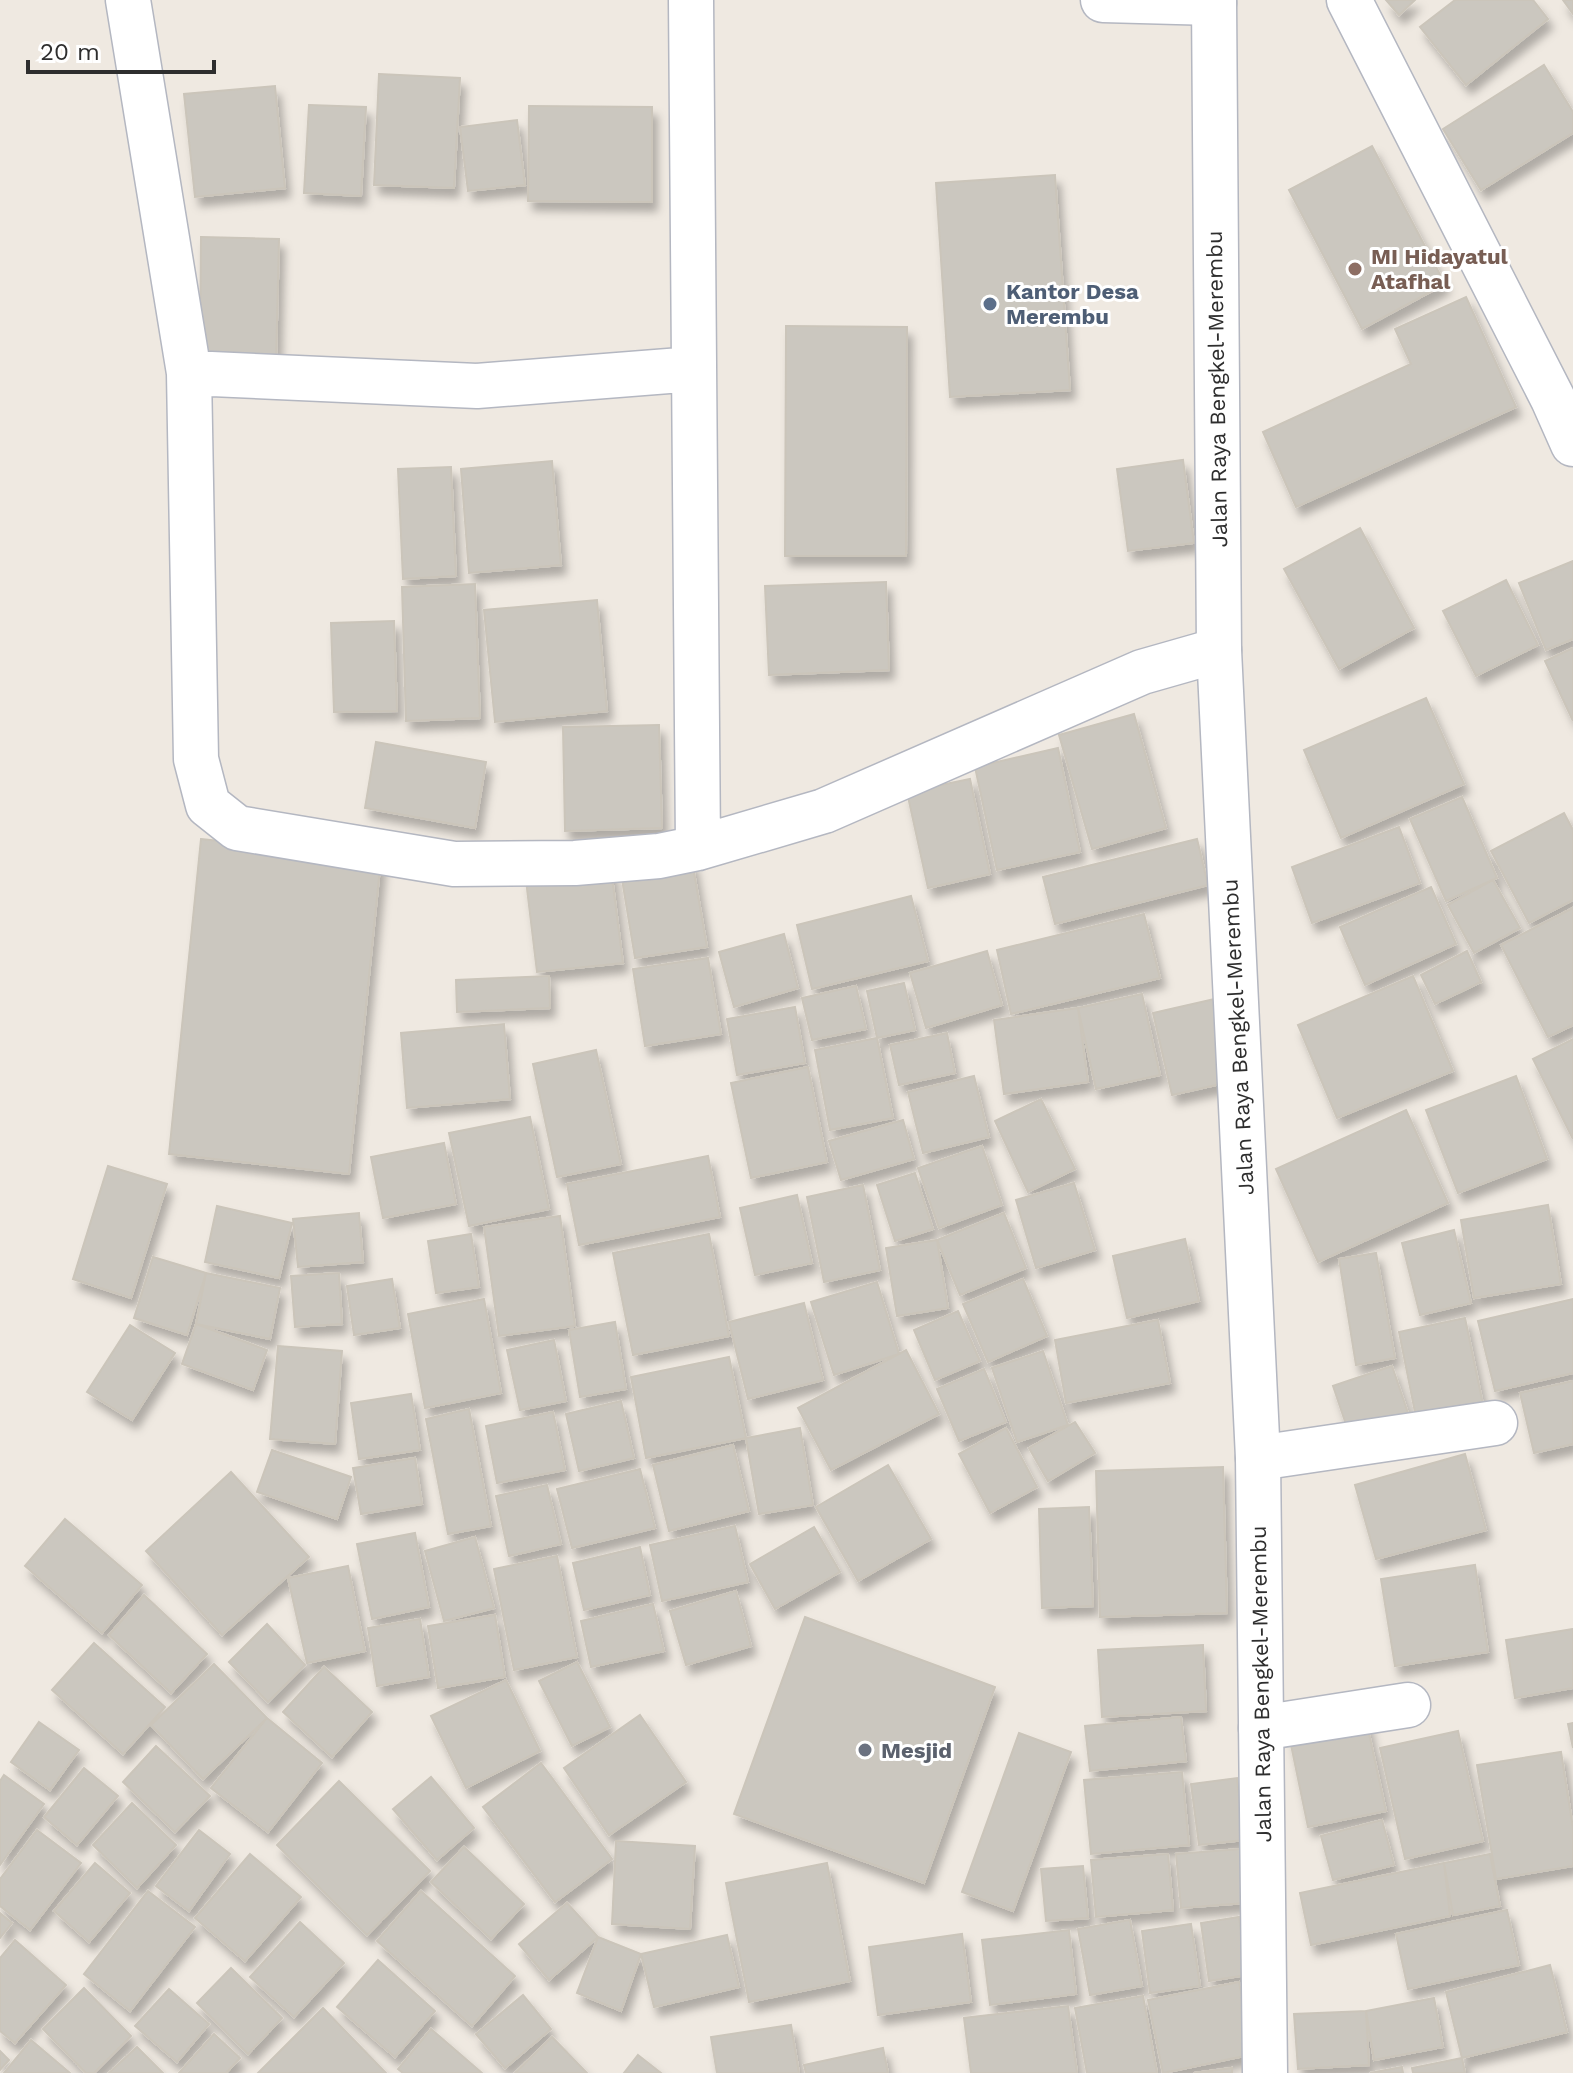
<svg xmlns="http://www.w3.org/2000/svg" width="1573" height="2073" font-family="'Work Sans',sans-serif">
  <defs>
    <filter id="shadow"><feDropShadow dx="5" dy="9" stdDeviation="4" flood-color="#0004"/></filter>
  </defs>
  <rect width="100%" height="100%" fill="#efe9e1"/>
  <path fill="#cbc7bf" stroke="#cbc5ba" stroke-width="2" filter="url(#shadow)" d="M1386 0H1415L1399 15Z
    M1455 0H1533L1548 19 1466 85 1420 27Z
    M1563 0H1573V14Z
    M1544 65 1573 112V133L1481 190 1443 129Z
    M379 74 460 78 454 188 374 185Z
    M275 86 285 188 195 197 184 94Z
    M309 105 366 107 361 196 304 193Z
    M529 106 652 107V202L528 201Z
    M517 120 525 185 468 191 460 127Z
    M1372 146 1445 284 1362 329 1289 190Z
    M1055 175 1070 390 950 397 936 183Z
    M201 237 279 239 276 364 200 363Z
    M1466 297 1516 407 1296 507 1263 432 1411 364 1395 329Z
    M786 326 907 327 906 556H785Z
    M1183 460 1194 543 1128 551 1117 469Z
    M552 461 561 565 469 573 461 469Z
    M451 467 456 576 403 579 398 469Z
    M1360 528 1414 628 1339 669 1284 569Z
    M1573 561V639L1546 650 1519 583Z
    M1506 580 1538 645 1476 676 1443 611Z
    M886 582 889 670 769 675 765 586Z
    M475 584 480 718 406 721 402 587Z
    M597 600 607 711 495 722 484 610Z
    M394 621 397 711 334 712 331 623Z
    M1573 648V721L1545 661Z
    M1426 698 1464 784 1341 838 1304 750Z
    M1134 714 1166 828 1092 849 1059 735Z
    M659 725 662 828 565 831 563 727Z
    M376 742 486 762 475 828 365 808Z
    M1058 748 1080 852 997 870 975 767Z
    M970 779 990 874 928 888 907 792Z
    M1462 797 1497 878 1446 901 1410 819Z
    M1564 813 1573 830V900L1529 923 1491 851Z
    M1399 827 1420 883 1312 923 1292 867Z
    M201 839 381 858 349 1174 169 1154Z
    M1197 839 1208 885 1055 924 1043 877Z
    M692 861 707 947 635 958 621 873Z
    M611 869 623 963 537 972 526 880Z
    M1493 880 1520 928 1474 953 1448 905Z
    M1431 887 1456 944 1365 985 1340 927Z
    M911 896 928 961 812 989 797 925Z
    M1573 908V1025L1548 1037 1501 945Z
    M1144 914 1160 978 1011 1014 997 950Z
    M784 934 798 988 734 1007 719 952Z
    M987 951 1002 1005 926 1028 910 973Z
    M1467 951 1481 982 1435 1004 1421 975Z
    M708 958 721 1034 645 1046 633 969Z
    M549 976 550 1008 457 1012 456 980Z
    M1413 976 1453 1071 1337 1118 1298 1025Z
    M904 983 915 1030 877 1038 867 991Z
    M856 986 866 1029 812 1040 802 998Z
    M1142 994 1160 1075 1096 1089 1078 1008Z
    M1219 998 1238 1080 1172 1095 1153 1013Z
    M795 1007 805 1063 737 1075 727 1019Z
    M1078 1008 1088 1082 1004 1094 994 1020Z
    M504 1024 510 1099 407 1108 401 1033Z
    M947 1033 955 1073 899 1085 890 1045Z
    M877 1038 893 1118 830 1130 815 1050Z
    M1573 1039V1139L1533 1059Z
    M596 1050 621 1164 557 1177 533 1064Z
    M808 1067 827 1162 751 1178 731 1083Z
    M974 1076 989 1137 923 1153 908 1092Z
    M1516 1076 1547 1159 1458 1193 1426 1110Z
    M1041 1099 1075 1169 1028 1192 995 1121Z
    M1406 1110 1448 1203 1318 1262 1276 1169Z
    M530 1117 549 1209 469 1226 449 1133Z
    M903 1120 914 1159 841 1180 829 1141Z
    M444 1143 456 1204 383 1218 371 1157Z
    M982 1146 1002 1205 939 1228 918 1168Z
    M708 1156 720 1217 579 1245 567 1184Z
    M108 1166 167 1184 131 1298 73 1279Z
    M915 1173 933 1229 895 1241 877 1185Z
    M1074 1183 1095 1250 1036 1268 1016 1200Z
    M863 1185 880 1270 824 1282 807 1197Z
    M797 1195 812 1263 755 1275 740 1208Z
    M1548 1205 1561 1284 1474 1298 1461 1220Z
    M217 1206 292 1223 279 1278 205 1262Z
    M359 1213 363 1262 298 1267 293 1219Z
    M1004 1213 1026 1268 960 1295 937 1240Z
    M560 1216 575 1326 499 1336 484 1227Z
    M1454 1230 1471 1303 1420 1315 1402 1243Z
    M471 1234 479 1287 436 1293 428 1241Z
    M709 1234 729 1336 633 1355 613 1253Z
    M1185 1239 1199 1301 1127 1318 1113 1256Z
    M937 1240 948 1308 897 1316 886 1248Z
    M1376 1253 1395 1358 1356 1365 1339 1259Z
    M153 1257 206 1273 187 1335 134 1318Z
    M206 1273 280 1288 270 1339 196 1324Z
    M339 1273 342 1324 295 1327 291 1276Z
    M392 1279 400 1328 354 1335 347 1286Z
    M1023 1279 1047 1336 988 1362 963 1304Z
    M877 1282 899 1354 834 1375 811 1302Z
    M484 1299 501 1393 425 1408 408 1314Z
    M1573 1299V1373L1495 1391 1478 1321Z
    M804 1303 823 1380 748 1399 729 1322Z
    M958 1311 980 1361 935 1380 914 1330Z
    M1465 1318 1485 1414 1418 1427 1399 1332Z
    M1158 1320 1170 1383 1066 1403 1055 1340Z
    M615 1322 626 1389 580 1397 569 1330Z
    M196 1324 267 1350 253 1390 182 1364Z
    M130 1325 175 1353 132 1420 87 1392Z
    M554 1340 566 1401 520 1410 507 1350Z
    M278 1346 342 1351 335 1444 270 1439Z
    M906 1350 939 1414 831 1470 798 1408Z
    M1043 1351 1068 1425 1017 1442 992 1368Z
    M729 1357 746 1438 646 1458 631 1377Z
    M1392 1366 1410 1419 1351 1439 1333 1386Z
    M984 1369 1006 1422 959 1441 937 1389Z
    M1573 1381V1444L1534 1453 1520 1393Z
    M411 1394 420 1450 359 1459 351 1403Z
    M621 1401 634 1458 579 1471 566 1414Z
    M469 1409 491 1526 448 1534 426 1419Z
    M553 1412 565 1470 497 1483 486 1426Z
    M1075 1422 1095 1453 1048 1481 1029 1448Z
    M800 1428 813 1505 759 1514 746 1438Z
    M1006 1428 1037 1487 990 1513 959 1454Z
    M733 1445 749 1511 669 1531 653 1465Z
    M272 1450 351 1477 337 1519 257 1492Z
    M1465 1454 1486 1530 1376 1559 1355 1485Z
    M415 1458 422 1504 361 1514 353 1468Z
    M888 1465 931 1539 858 1581 816 1507Z
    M1223 1467 1227 1613 1100 1617 1096 1471Z
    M640 1469 655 1528 572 1548 557 1489Z
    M231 1472 309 1557 222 1635 146 1551Z
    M547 1485 561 1544 509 1556 496 1496Z
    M1089 1507 1093 1606 1042 1608 1039 1509Z
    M65 1519 142 1585 102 1633 25 1566Z
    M735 1526 748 1582 662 1601 650 1545Z
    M814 1527 840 1572 775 1609 750 1564Z
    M415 1533 429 1607 372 1619 357 1544Z
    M475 1537 494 1608 444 1621 425 1551Z
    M640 1547 650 1595 584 1610 573 1563Z
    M557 1556 577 1657 514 1670 494 1569Z
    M1475 1565 1488 1652 1395 1666 1381 1579Z
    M348 1566 365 1651 307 1663 288 1578Z
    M736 1591 751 1646 686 1665 670 1611Z
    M144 1595 207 1654 171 1693 109 1635Z
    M653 1604 664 1651 591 1667 581 1621Z
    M495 1615 505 1677 438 1688 428 1626Z
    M805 1617 995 1687 924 1883 734 1814Z
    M420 1619 429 1677 377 1686 368 1628Z
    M267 1624 305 1665 268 1702 229 1662Z
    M1573 1629V1688L1515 1698 1506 1640Z
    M94 1643 165 1707 123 1754 52 1690Z
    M1203 1645 1206 1711 1102 1717 1098 1650Z
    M577 1662 610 1727 572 1746 539 1681Z
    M214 1664 267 1718 203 1779 151 1725Z
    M324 1667 372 1712 332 1757 283 1712Z
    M506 1680 540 1751 466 1788 431 1716Z
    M640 1715 686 1782 609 1835 564 1768Z
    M1181 1717 1186 1761 1090 1771 1085 1726Z
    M267 1718 322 1763 268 1832 211 1788Z
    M1366 1720 1386 1811 1308 1827 1289 1735Z
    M39 1722 79 1750 50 1790 11 1762Z
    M1573 1723V1748L1568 1724Z
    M1458 1731 1483 1841 1405 1859 1380 1748Z
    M1019 1733 1071 1752 1013 1911 962 1892Z
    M156 1746 210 1796 175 1832 123 1782Z
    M1561 1752 1573 1828V1866L1496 1879 1477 1765Z
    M541 1763 612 1859 555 1902 483 1807Z
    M84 1768 118 1796 77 1845 44 1817Z
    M1182 1772 1189 1845 1091 1854 1084 1780Z
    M4 1775 44 1804 0 1865V1781Z
    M431 1777 474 1828 437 1860 393 1809Z
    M1237 1778 1244 1840 1199 1845 1191 1784Z
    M339 1781 430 1871 367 1935 277 1845Z
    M132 1803 176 1845 137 1888 93 1845Z
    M1382 1820 1394 1865 1333 1880 1321 1836Z
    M37 1830 81 1863 30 1930 0 1906V1879Z
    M199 1830 230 1854 189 1911 156 1886Z
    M616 1841 695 1846 690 1929 612 1924Z
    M464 1847 524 1904 491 1939 431 1882Z
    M1240 1849 1245 1903 1181 1908 1176 1854Z
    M250 1854 301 1897 245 1961 195 1918Z
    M1168 1854 1173 1910 1096 1917 1091 1860Z
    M1490 1854 1500 1906 1453 1915 1444 1863Z
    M95 1863 130 1893 89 1942 54 1911Z
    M827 1863 850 1981 749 2002 726 1883Z
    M1444 1863 1450 1916 1311 1945 1300 1893Z
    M1083 1866 1088 1918 1046 1921 1041 1869Z
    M148 1891 195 1927 130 2011 84 1974Z
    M421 1891 515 1976 472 2026 377 1941Z
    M567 1903 598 1937 549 1980 519 1944Z
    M1507 1910 1519 1965 1408 1989 1396 1934Z
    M0 1913 12 1923 0 1938Z
    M1239 1917 1247 1975 1209 1981 1201 1923Z
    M1130 1920 1142 1986 1090 1995 1078 1929Z
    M300 1922 344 1963 294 2017 250 1977Z
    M1191 1924 1200 1986 1150 1993 1142 1931Z
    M1069 1930 1076 1994 990 2005 982 1940Z
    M962 1934 971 2002 878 2015 869 1947Z
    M727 1935 739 1987 654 2007 641 1954Z
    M598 1937 641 1954 621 2011 577 1993Z
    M15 1940 66 1985 15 2043 0 2031V1958Z
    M378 1960 435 2011 395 2057 337 2007Z
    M1550 1965 1567 2032 1462 2058 1446 1992Z
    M231 1968 282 2018 248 2054 197 2003Z
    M1239 1982 1254 2054 1163 2073 1148 2000Z
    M84 1988 131 2036 94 2073H86L43 2029Z
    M169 1989 209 2024 177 2062 135 2026Z
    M523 1995 551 2029 505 2068 476 2034Z
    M1143 1996 1157 2073H1087L1075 2008Z
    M1434 1998 1443 2047 1374 2060 1366 2011Z
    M1068 2006 1077 2073H971L964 2018Z
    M323 2008 386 2073H258Z
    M1366 2011 1369 2065 1298 2069 1294 2014Z
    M791 2025 799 2073H717L711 2037Z
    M431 2029 482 2073H403L398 2069Z
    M214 2034 240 2058 226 2073H179Z
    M552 2037 587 2073H515Z
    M31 2040 70 2073H4Z
    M137 2047 163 2073H109Z
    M883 2048 888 2073H806L804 2065Z
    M0 2051 9 2060 0 2070Z
    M638 2055 661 2073H624Z
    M1462 2058 1465 2073H1413L1412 2068Z
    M1402 2067 1403 2073H1370Z
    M1232 2068V2073H1194Z"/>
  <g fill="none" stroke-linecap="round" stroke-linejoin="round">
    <defs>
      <path id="minor" d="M128 0 189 373 196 759 208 805 237 828 454 864 575 863 659 856 698 848 824 811 1142 672 1219 650
        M691 0 698 848
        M1103 0 1214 3
        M1349 0 1553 399 1573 444
        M189 373 477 386 694 369
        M1258 1458 1495 1423
        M1261 1728 1408 1705"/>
      <path id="tertiary" d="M1214 0 1219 650 1258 1458 1265 2073"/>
    </defs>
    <use href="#minor" stroke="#b4b7c1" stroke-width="47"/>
    <use href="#tertiary" stroke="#b4b7c1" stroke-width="47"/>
    <use href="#minor" stroke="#fff" stroke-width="44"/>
    <use href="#tertiary" stroke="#fff" stroke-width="44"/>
  </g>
  <circle fill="#8d6e63" stroke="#fff" stroke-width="3" cx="1355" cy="269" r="8"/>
  <circle fill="#5c6f8a" stroke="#fff" stroke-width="3" cx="990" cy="304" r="8"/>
  <circle fill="#6b7280" stroke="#fff" stroke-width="3" cx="865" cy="1750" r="8"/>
  <g text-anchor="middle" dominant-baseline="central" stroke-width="6" stroke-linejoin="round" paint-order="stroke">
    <g font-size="22" font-weight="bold" fill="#785e54" stroke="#fff" text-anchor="start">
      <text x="1371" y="256">MI Hidayatul<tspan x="1371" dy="25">Atafhal</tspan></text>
    </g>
    <g font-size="22" font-weight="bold" fill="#4e5e75" stroke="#fff" text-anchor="start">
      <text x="1006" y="291">Kantor Desa<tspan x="1006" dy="25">Merembu</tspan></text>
    </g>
    <g font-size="22" fill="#2e2e2e" stroke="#fff">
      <text transform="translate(1217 389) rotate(-91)">Jalan Raya Bengkel-Merembu</text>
      <text transform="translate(1238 1037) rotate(-93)">Jalan Raya Bengkel-Merembu</text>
      <text transform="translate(1261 1684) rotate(-91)">Jalan Raya Bengkel-Merembu</text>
    </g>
    <g font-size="22" font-weight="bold" fill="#5b616d" stroke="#fff" text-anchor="start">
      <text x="881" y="1750">Mesjid</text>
    </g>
  </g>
  <path d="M28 60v12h186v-12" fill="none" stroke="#2e2e2e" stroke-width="4"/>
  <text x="40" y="60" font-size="24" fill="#2e2e2e" stroke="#ffffff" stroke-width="6" paint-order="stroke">20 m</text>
</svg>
